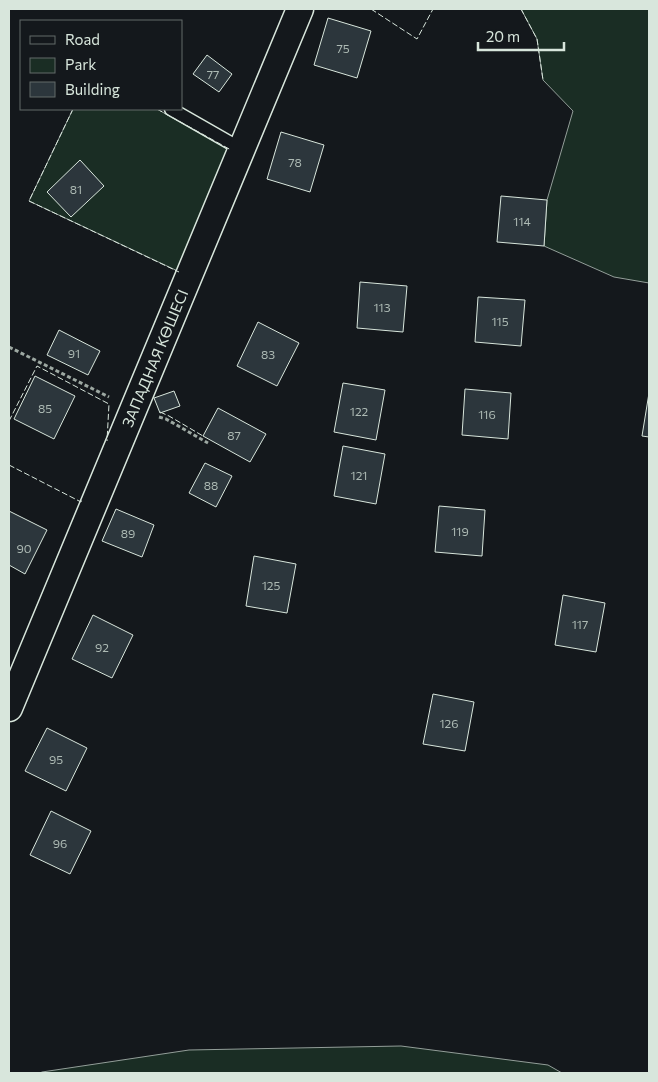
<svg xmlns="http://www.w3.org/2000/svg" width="658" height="1082" font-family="Commissioner,sans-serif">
  <rect width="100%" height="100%" fill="#14181c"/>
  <path fill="#1a2d24" stroke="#939e99" d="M521 9H649V283L614 277 544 246 547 200 573 111 543 80 537 39Z
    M73 109H157L233 152 184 274 29 201Z
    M401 1046 548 1065 562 1073H40L42 1072 189 1050Z"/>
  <path fill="#2c363c" stroke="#d8e6dc" d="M328 18 371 31 357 78 314 65Z
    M207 55 232 74 219 92 193 74Z
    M281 132 324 145 310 192 267 179Z
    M80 160 104 186 71 217 47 192Z
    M501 196 547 200 544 246 497 242Z
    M360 282 407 286 403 332 357 328Z
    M478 297 525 300 521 346 475 342Z
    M258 322 299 343 277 386 237 366Z
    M59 330 100 351 88 375 47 355Z
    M35 376 75 396 54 439 14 419Z
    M343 383 385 390 376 440 334 432Z
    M465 389 511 393 508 439 462 435Z
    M174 391 180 406 160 413 154 398Z
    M649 393V437L642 436Z
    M218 408 266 434 250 462 203 436Z
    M343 446 385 454 376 504 334 496Z
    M205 463 232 476 216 507 189 493Z
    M439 506 485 510 482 556 435 552Z
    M116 509 154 525 142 557 102 541Z
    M9 511 47 530 25 574 9 565Z
    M254 556 296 564 287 613 246 606Z
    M563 595 605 603 596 652 555 645Z
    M93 615 133 635 112 678 72 659Z
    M433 694 474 702 465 751 423 744Z
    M47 728 87 748 66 791 25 771Z
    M51 811 91 831 70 874 30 855Z"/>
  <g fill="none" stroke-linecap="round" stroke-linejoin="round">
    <defs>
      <path id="lane" d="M171 109 241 149"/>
      <g id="street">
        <path id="s1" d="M9 708 300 9"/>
      </g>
    </defs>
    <use href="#lane" stroke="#d8e6dc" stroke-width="15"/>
    <use href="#street" stroke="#d8e6dc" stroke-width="29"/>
    <path stroke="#9da8a2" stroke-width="3" stroke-dasharray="4 2.5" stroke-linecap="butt" d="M9 347 109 397
      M159 417 166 419 208 443"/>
    <use href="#lane" stroke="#14181c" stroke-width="12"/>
    <use href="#street" stroke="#14181c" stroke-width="26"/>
    <path stroke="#d8e6dc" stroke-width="1" stroke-dasharray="6 2.5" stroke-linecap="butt" d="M371 9 417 39 433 9
      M521 9 537 39 543 80
      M73 109 29 201 179 272
      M157 109 231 150
      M160 412 169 416 203 436
      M9 421 37 366 109 404 107 441
      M9 465 81 502 82 498"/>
  </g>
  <g text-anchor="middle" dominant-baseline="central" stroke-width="4" stroke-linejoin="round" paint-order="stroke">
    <g font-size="12" fill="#adbab4">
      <text x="343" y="48">75</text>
      <text x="213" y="74">77</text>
      <text x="295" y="162">78</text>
      <text x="76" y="189">81</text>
      <text x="522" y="221">114</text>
      <text x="382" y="307">113</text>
      <text x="500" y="321">115</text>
      <text x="74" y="353">91</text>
      <text x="268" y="354">83</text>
      <text x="45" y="408">85</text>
      <text x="359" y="411">122</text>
      <text x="487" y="414">116</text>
      <text x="234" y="435">87</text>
      <text x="359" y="475">121</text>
      <text x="211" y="485">88</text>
      <text x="460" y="531">119</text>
      <text x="128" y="533">89</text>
      <text x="24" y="548">90</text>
      <text x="271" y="585">125</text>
      <text x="580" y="624">117</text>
      <text x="102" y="647">92</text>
      <text x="449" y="723">126</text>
      <text x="56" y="759">95</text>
      <text x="60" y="843">96</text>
    </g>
    <g font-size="15" fill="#d8e6dc" stroke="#14181c">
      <text stroke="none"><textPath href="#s1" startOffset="379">ЗАПАДНАЯ КӨШЕСІ</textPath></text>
    </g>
  </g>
  <rect width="658" height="1082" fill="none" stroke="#d8e6dc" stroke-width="20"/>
  <rect x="20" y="20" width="162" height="90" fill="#14181c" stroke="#626a69"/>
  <rect x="30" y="36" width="25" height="8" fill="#14181c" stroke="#626a69"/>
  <text x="65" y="45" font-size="15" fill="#d8e6dc">Road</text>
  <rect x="30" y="58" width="25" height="15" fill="#1a2d24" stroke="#626a69"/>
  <text x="65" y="70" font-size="15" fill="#d8e6dc">Park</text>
  <rect x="30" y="82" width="25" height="15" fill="#2c363c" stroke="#626a69"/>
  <text x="65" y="95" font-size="15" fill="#d8e6dc">Building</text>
  <path d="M478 42v8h86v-8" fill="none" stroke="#d8e6dc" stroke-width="2.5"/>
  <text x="486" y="42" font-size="15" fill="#d8e6dc" stroke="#14181c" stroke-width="4" paint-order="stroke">20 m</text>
</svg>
